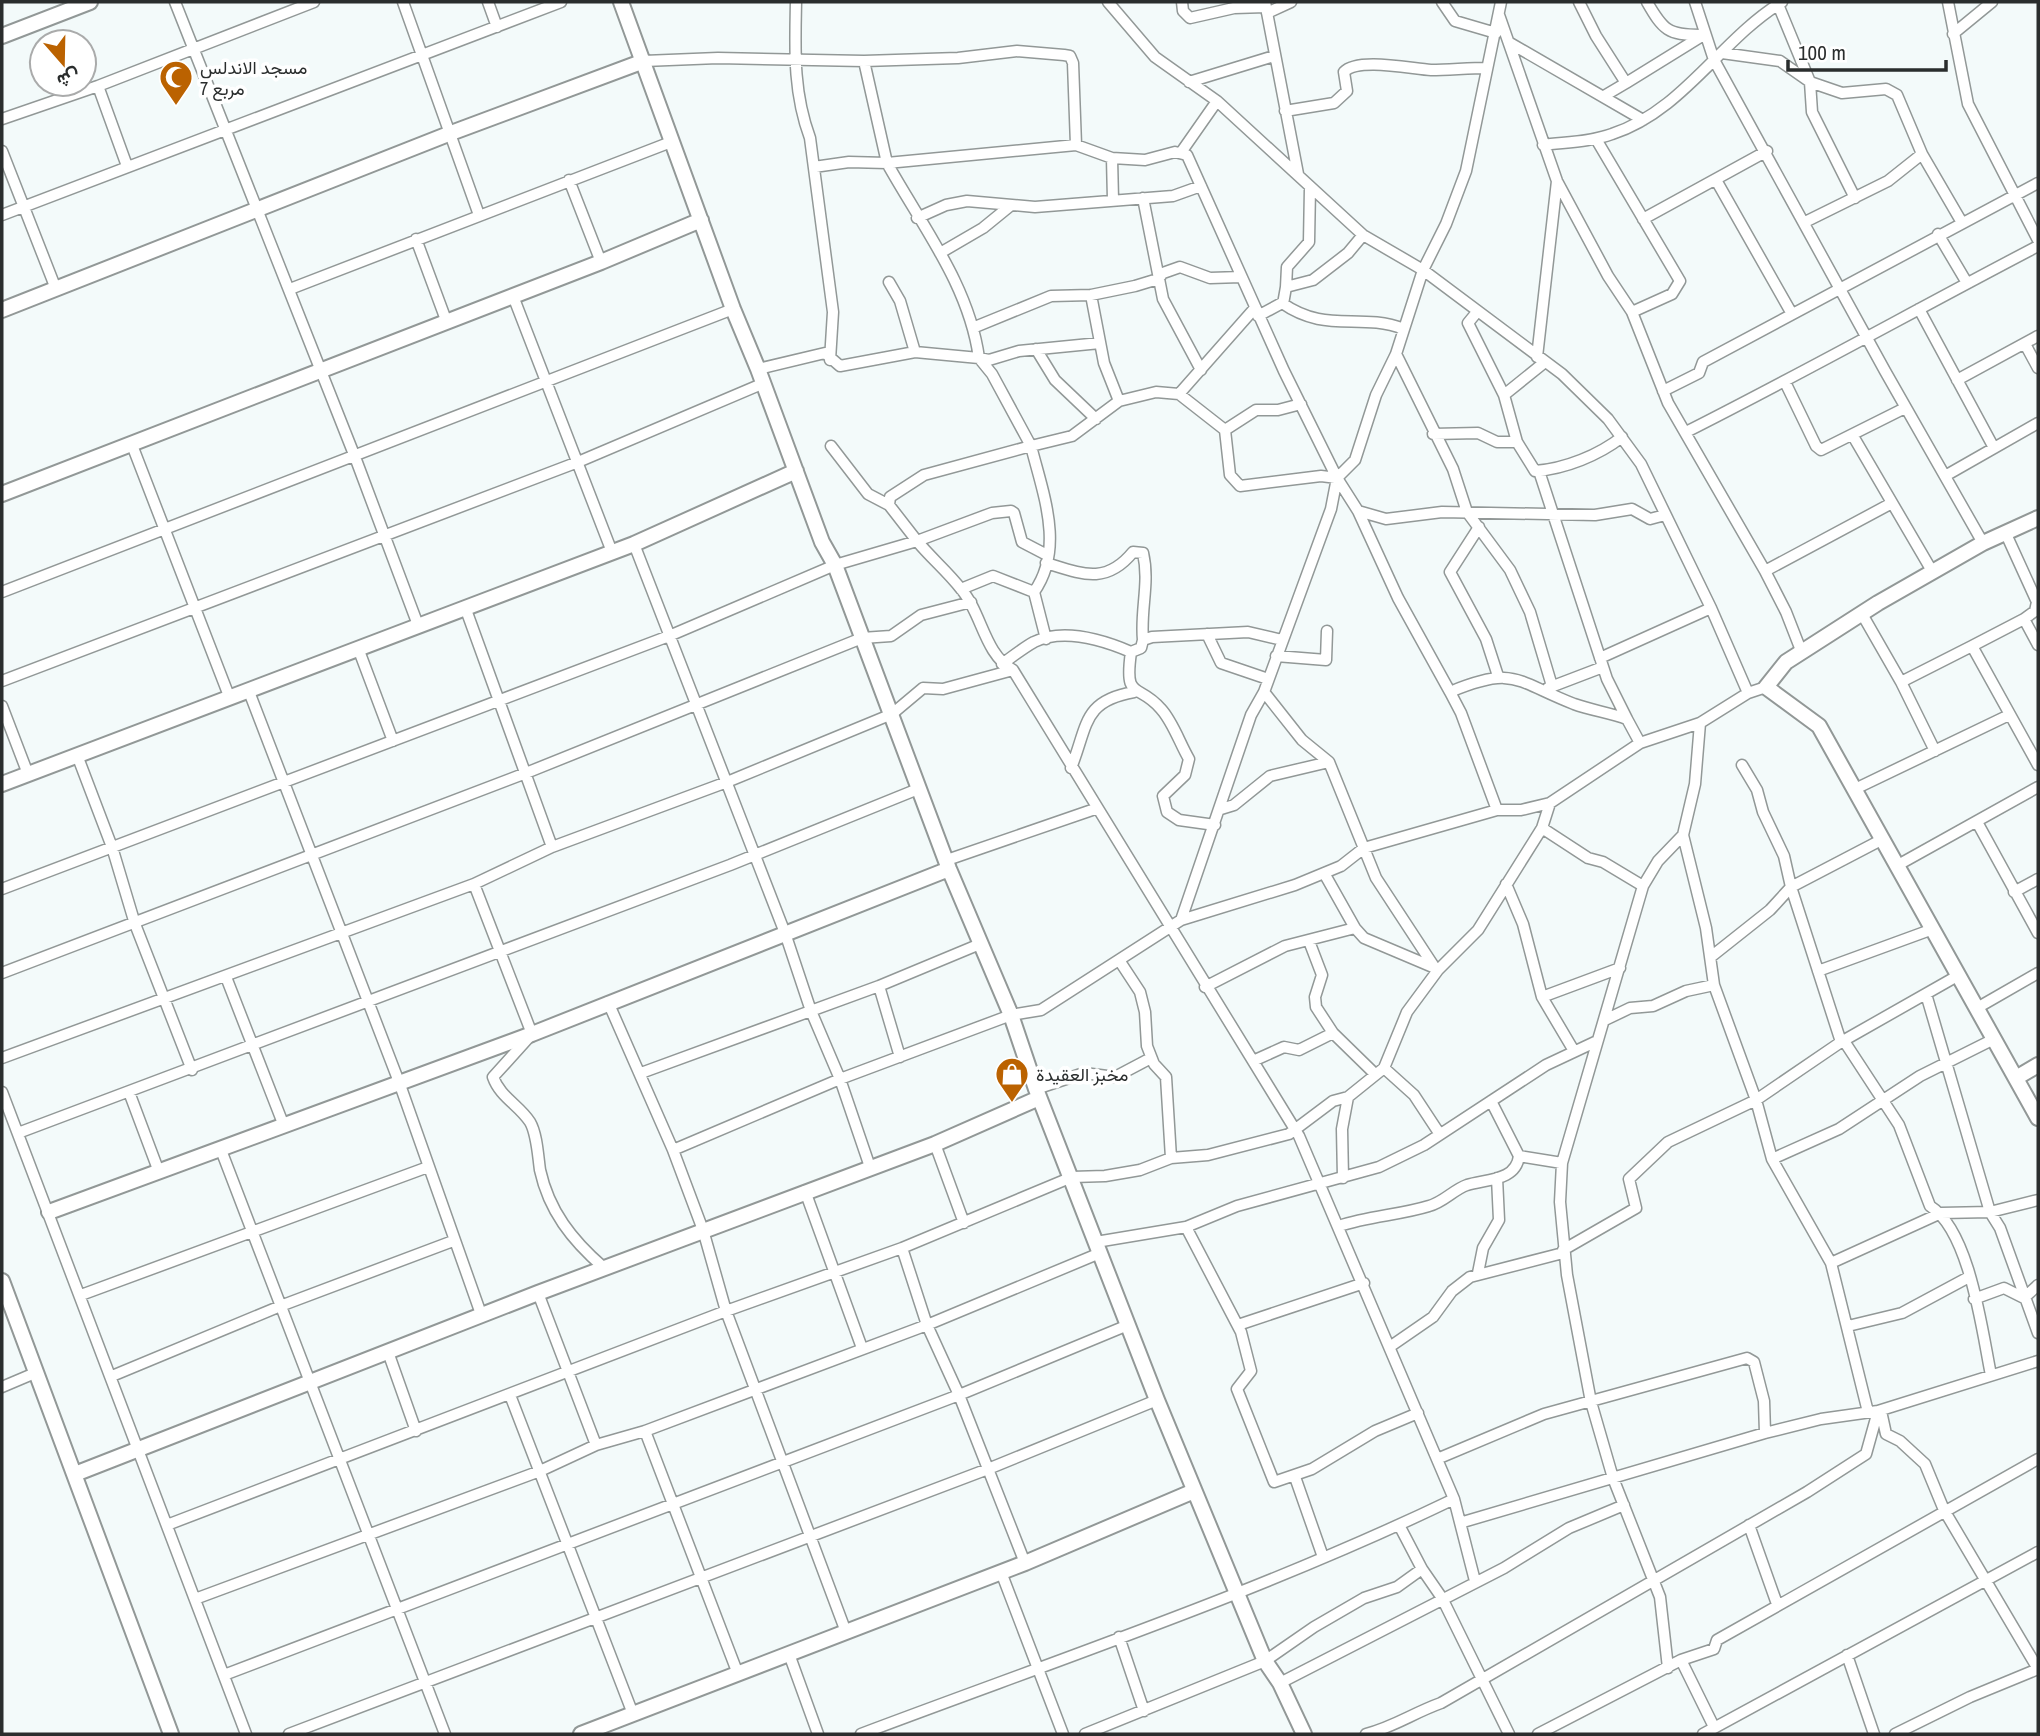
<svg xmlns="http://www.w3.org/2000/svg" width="2040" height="1736" font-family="'Archivo Narrow',Vazirmatn,sans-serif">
  <rect width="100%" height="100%" fill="#f3fafa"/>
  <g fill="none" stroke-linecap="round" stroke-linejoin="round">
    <defs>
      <path id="street" d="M175 2 355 457 418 625
        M403 2 479 215
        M488 2 497 27
        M796 2C795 50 793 92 810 138L833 312 830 360
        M1108 2 1155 57 1217 101 1363 235 1423 270 1562 374 1608 419 1641 464 1711 608 1748 693
        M1182 2 1183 11 1190 18 1234 8 1266 7
        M1265 2 1298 174
        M1442 2 1455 21 1496 33
        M1579 2 1596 36 1626 83 1604 96
        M1647 2C1663 30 1668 35 1700 35
        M1695 2 1714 60 1885 371 1983 543
        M1777 2 1810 82 1812 112 1855 198
        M1948 2 1968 104 2038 240
        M1267 13 1291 2
        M1499 15 1557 181 1608 276 1632 312 1668 403 1765 571 1786 612 1802 653
        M1953 34 1992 2
        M1510 43 1643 120
        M1722 53 1780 61 1810 82 1842 93 1886 89 1897 95 1922 154 1961 221
        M644 61 718 58 864 61 958 58 1017 51 1064 55 1070 56 1073 63 1076 145
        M864 61 887 163 1076 145 1112 158 1145 160 1175 152 1187 155 1284 371 1337 478 1358 511 1398 598 1450 692C1515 665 1515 681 1574 704 1591 710 1610 713 1627 719L1640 743
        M1189 82 1274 56
        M1626 83 1702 36
        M98 86 127 166
        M1285 111 1334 103 1347 91 1344 72C1358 57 1412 69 1431 70 1449 70 1468 68 1487 68
        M2 119 98 86 314 2
        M1596 139 1680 281 1672 294 1632 312
        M1543 145C1566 142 1590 142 1612 134 1683 111 1721 39 1782 2
        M2 151 56 289
        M1182 151 1217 101
        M1112 158 1113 200
        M814 167 849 162 887 163C922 226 969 285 979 358L989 360 1019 351 1100 343
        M569 180 601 262
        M1716 180 1792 314
        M1143 198 1163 299 1201 370
        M2 215 561 2
        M917 218 946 205 967 201 1035 207 1173 196 1201 186
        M1643 219 1767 151
        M1805 222 1888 181 1922 154
        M1938 234 1967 283
        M416 239 446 320
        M940 253 983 228 1010 206
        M889 282 900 301 915 352
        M1286 287 1287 267 1309 242 1310 188
        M290 289 671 142
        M1091 295 1104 363 1119 401
        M513 296 612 552
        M1283 304 1286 287 1313 280 1348 253 1363 235
        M1919 309 1994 448
        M1477 312 1468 323 1504 395 1517 442
        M1258 316 1282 303C1326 334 1359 312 1404 329
        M975 327 1051 296 1091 295 1135 286 1158 279 1163 273 1180 267 1210 278 1241 277
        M2025 344 2038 368
        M1036 349 1055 380 1096 419
        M1396 354 1453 469 1467 512 1510 570 1530 612 1552 686
        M1537 357 1557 181
        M758 369 825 353 840 366 915 352 979 358 992 374 1031 446 1072 436 1119 401 1156 392 1179 394 1225 430 1230 475 1240 486 1321 476 1337 478
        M1957 380 2038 336
        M1785 382 1816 446 1821 450 1905 408
        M1663 391 1699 373 1703 362 2038 183
        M1179 394 1254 309
        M1504 395 1545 362
        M1225 430 1256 410H1278L1301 404
        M1686 432C1805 372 1921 307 2038 246
        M1433 434 1478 433 1497 442H1517L1535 471C1565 469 1599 455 1622 437
        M1853 436 1932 571
        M132 445 229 696
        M831 446 868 494 889 505
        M1539 471 1607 679 1627 719
        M1945 476 2038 423
        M1358 511 1386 519 1442 512 1595 515 1632 509 1650 519 1665 515
        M1479 527 1450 572 1486 639 1498 676
        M2006 534 2037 602 2035 611 2024 619 2038 645
        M634 544 785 933 811 1011 840 1079 870 1167
        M1046 563C1082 574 1106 585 1133 552L1143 553C1150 583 1140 610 1143 640
        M1765 571 1892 503
        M961 589 993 576 1034 592
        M2 592 733 309
        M465 607 552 847
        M1862 614 1901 682 1935 751
        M2024 619 1972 646 2038 765
        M1207 634 1221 663 1268 679
        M1046 639 1034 592C1065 548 1043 494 1031 446L924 475 890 497 889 505 917 541 992 513 1011 511 1014 513 1022 542 1047 555
        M358 648 393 741
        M1131 652C1124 702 1138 682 1161 709 1173 722 1180 744 1189 759L1185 775 1163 796 1167 812 1179 820 1215 825
        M1276 656 1326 660 1327 631
        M1600 658 1711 608
        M1002 664C1012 657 1023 648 1034 642 1063 628 1103 640 1131 652L1141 648 1143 640 1152 637 1248 632 1282 640
        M2 681 578 462 764 383
        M1901 682 1972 646
        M1548 688 1603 667
        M248 689 399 1082 481 1314
        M1264 692 1302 740 1329 762 1376 878 1435 968
        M1450 692 1461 713 1497 810
        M2 706 28 774
        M77 755 112 847 135 924 192 1070
        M1742 765 1757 790 1763 812 1784 856 1791 887 1841 1042 1846 1044 1899 1125 1930 1206C1970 1231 1982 1331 1991 1375
        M1071 768C1088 726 1082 701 1134 692
        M1855 789 2009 715
        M1221 809 1234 805 1270 776 1329 762
        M1977 822 2038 933
        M1542 828 1588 858 1603 862 1643 886
        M1683 835 1706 928 1714 985 1756 1100 1772 1159 1831 1263 1868 1412
        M947 860 1095 809
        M1898 865 2038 787
        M1324 873 1355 928
        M474 884 532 1034 493 1077C500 1097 519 1105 530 1122 537 1134 538 1156 540 1170 549 1211 572 1240 603 1267
        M1506 884 1523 924 1542 997 1574 1051
        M2 889 669 636 835 565 917 541C931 558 948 572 961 589 982 613 984 654 1013 670L1299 1136 1454 1499 1475 1581
        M2014 892 2038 879
        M1181 920 1251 715 1264 692 1331 509 1337 478 1355 460 1376 395 1396 354 1423 270 1446 224 1466 171 1501 2
        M1309 941 1322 975 1315 997 1316 1007 1333 1033 1375 1074
        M1712 956 1770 910 1791 887 1883 839
        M1119 960 1140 992 1145 1012 1147 1046 1154 1064 1166 1077 1171 1158
        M1818 971 1933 929
        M2 973 526 773 862 638 891 636 921 615 971 602
        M226 977 284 1126
        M879 986 900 1057
        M1205 987 1285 946 1355 928 1364 938 1435 968
        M1926 994 1990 1212 2000 1228 2038 1333
        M1542 997 1620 968
        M608 1002 673 1150 703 1230 726 1311 846 1632
        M1977 1008 2038 973
        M1605 1020 1630 1008 1653 1006 1686 991 1714 985
        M2 1058 474 884 552 847 727 782 892 714 923 688 943 689 1013 670
        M1253 1061 1284 1047 1299 1050 1333 1033
        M1384 1068 1414 1095 1439 1133
        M641 1073 879 986 980 944
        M1036 1089 1084 1073 1115 1077 1151 1058
        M2 1092 246 1734
        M129 1092 159 1172
        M18 1133 730 865 918 789
        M935 1144 964 1223
        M221 1150 445 1734
        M673 1150 840 1079 1011 1015 1041 1010 1181 920 1295 885 1341 866 1364 848 1497 810H1521L1550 803 1640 743 1700 723
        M1519 1156 1562 1163
        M1772 1159 1839 1129 1920 1076 1994 1039
        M1343 1178 1342 1129 1348 1097
        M805 1191 862 1348
        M1339 1226C1369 1216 1400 1215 1429 1206 1444 1202 1453 1190 1467 1185 1487 1179 1516 1181 1519 1156L1491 1101
        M1186 1227 1241 1332 1251 1371 1237 1389 1274 1482 1312 1469 1375 1431 1418 1413
        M1096 1242 1186 1227 1237 1206 1379 1167 1424 1145 1546 1065 1595 1042
        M902 1248 927 1325 959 1395 1025 1563
        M1563 1250 1636 1208 1629 1179 1668 1142 1756 1100 1841 1042 1959 975
        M1831 1263 1941 1213 1990 1212 2038 1200
        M1478 1273 1483 1248 1499 1220 1497 1178
        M538 1293 596 1445
        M81 1295 428 1167
        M1974 1299 2004 1288 2024 1298 2038 1285
        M1238 1325 1364 1283
        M1848 1326 1902 1313 1969 1277
        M1391 1346 1433 1317 1452 1291 1470 1277 1563 1253
        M388 1352 416 1431
        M112 1376 283 1305 453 1241
        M2 1387 35 1373
        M510 1395 633 1714
        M1881 1411 1886 1434 1900 1441 1925 1464 1944 1510 2038 1669
        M645 1431 738 1674
        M1437 1459 1544 1414 1747 1358 1754 1362 1764 1401 1765 1433
        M1295 1477 1323 1557
        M1463 1522 1765 1433 1821 1419 1878 1411 2038 1361
        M167 1525 726 1311 902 1248 1072 1177 1105 1176 1140 1170 1171 1158 1208 1155 1289 1134 1333 1101 1348 1097 1384 1068 1407 1012 1438 970 1478 930 1542 828 1550 803
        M1399 1525 1422 1569 1442 1598 1509 1734
        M1749 1525 1777 1604
        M1001 1572 1063 1734
        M195 1599 540 1471 596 1445 645 1431 927 1325 1100 1253
        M1119 1637 1144 1711
        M789 1654 818 1734
        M1847 1655 1874 1734
        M1681 1660 1714 1727
        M1668 1668 1660 1597 1613 1478 1591 1402 1567 1275 1560 1202 1562 1163 1643 886 1658 861 1683 835 1695 784 1700 723 1748 693 1766 687
        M224 1675 959 1395 1128 1325
        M1280 1683 1504 1568 1569 1528 1624 1505
        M289 1734 988 1469 1157 1400
        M861 1734C1060 1659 1263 1591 1454 1499
        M1085 1734 1265 1661 1314 1627 1364 1598 1397 1587 1422 1569
        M1366 1734C1394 1727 1413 1713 1441 1703L1807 1492 1866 1454 1878 1411
        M1538 1734 1681 1660 1714 1649 1717 1640 2038 1459
        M1703 1734 2038 1552
        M1895 1734 1970 1697 2038 1669"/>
      <path id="secondary" d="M621 2 733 309 758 369 822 542 835 565 949 869 1011 1015 1036 1089 1157 1400 1265 1661 1280 1683 1304 1734
        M2 36 90 2
        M2 310 451 133 644 61
        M2 494 601 262 701 220
        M2038 518 1983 543 1878 603 1786 662 1766 687 1819 726 2038 1118
        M2 784 634 544 796 471
        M2016 1078 2038 1065
        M49 1212 532 1034 949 869
        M2 1281 171 1734
        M75 1474 538 1293 935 1144 1039 1098
        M581 1734 1025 1563 1194 1491"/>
    </defs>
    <use href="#street" stroke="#929897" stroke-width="13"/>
    <use href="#secondary" stroke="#929897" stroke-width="18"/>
    <use href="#street" stroke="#fff" stroke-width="10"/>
    <use href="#secondary" stroke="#fff" stroke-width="14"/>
  </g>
  <defs>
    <symbol id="mosque-pin" viewBox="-11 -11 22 30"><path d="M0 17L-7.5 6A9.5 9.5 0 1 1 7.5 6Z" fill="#bb6200" stroke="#fff"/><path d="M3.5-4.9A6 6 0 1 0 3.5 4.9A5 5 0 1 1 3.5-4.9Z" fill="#fff"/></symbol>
    <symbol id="shop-pin" viewBox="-11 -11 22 30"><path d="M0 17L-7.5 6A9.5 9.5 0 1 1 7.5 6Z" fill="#bb6200" stroke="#fff"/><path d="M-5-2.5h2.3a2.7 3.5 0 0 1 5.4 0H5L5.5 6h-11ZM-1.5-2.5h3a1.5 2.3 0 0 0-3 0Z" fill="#fff"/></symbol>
  </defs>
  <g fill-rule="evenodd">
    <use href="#mosque-pin" x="157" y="58" width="38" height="52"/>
    <use href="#shop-pin" x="993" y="1055" width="38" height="52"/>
  </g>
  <g text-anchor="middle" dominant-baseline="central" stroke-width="7" stroke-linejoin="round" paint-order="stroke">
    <g font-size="18" fill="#2a2d2d" stroke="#fff" text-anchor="start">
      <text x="200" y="67">مسجد الاندلس<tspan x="200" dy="21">مربع 7</tspan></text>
      <text x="1036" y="1074">مخبز العقيدة</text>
    </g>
  </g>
  <rect width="2040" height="1736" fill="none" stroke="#2a2d2d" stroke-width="7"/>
  <g transform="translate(63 63) rotate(160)"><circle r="33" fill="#ffffff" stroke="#aaabab" stroke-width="2"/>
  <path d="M0-5L12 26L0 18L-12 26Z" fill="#bb6200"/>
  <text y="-10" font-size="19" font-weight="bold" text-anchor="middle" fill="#2a2d2d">ش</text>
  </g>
  <path d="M1788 60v10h158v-10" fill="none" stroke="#2a2d2d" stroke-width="3.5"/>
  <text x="1798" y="60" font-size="21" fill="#2a2d2d" stroke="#ffffff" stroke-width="5" paint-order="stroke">100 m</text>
</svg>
